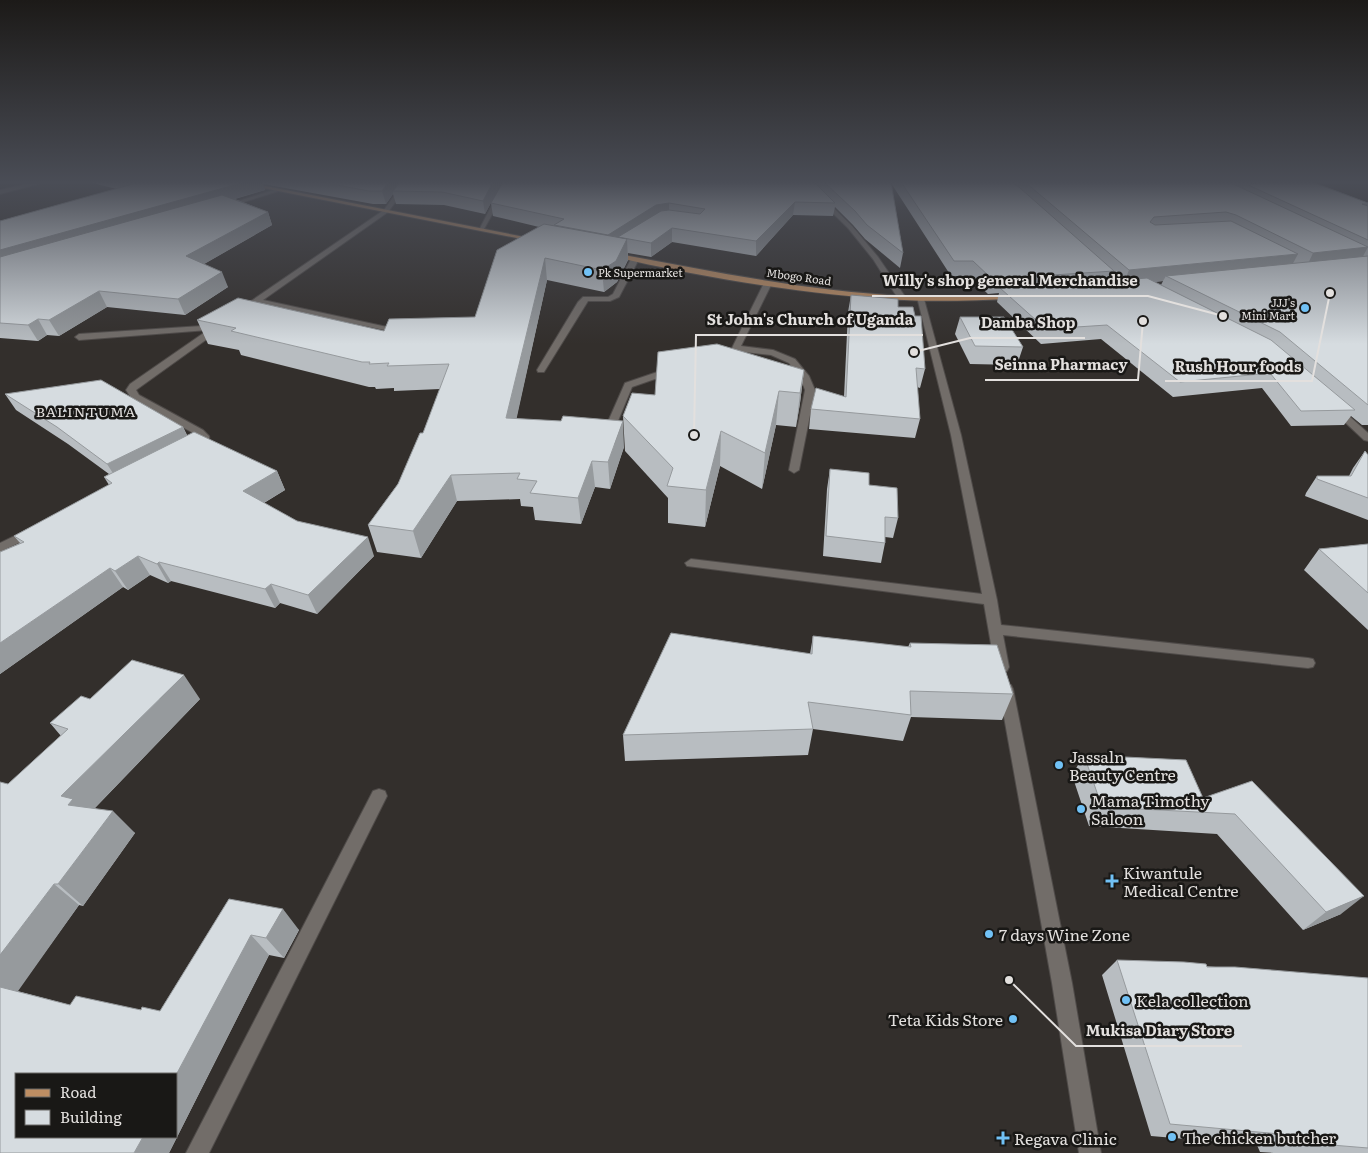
<svg xmlns="http://www.w3.org/2000/svg" width="1368" height="1153" font-family="Literata,serif">
  <rect width="100%" height="100%" fill="#332f2c"/>
  <g fill="none" stroke-linecap="round" stroke-linejoin="round">
    <defs>
      <path id="minor" d="M35 182H46L0 194V190Z
        M404 182H410L388 212 263 300 401 330H404V334L258 304 244 314H238V310L384 210Z
        M504 182H510L484 229 479 230Z
        M801 182H807L852 226 878 257 906 298 905 300H899L873 259 848 228Z
        M277 189 282 190 228 207 223 206Z
        M632 257 639 259 619 297 610 301H588L544 372H538L537 370 578 302 583 297H608L613 294Z
        M765 281 772 283 741 346 773 350 795 359 809 376 815 390 799 470 794 473 789 470 805 390 800 377 789 363 771 355 736 351 732 348Z
        M917 297 924 299 961 435 997 600 1001 625 1308 658 1313 659 1315 663 1313 667 1308 668 1003 635 1009 667 1007 671 1002 672 997 671 995 667 984 604 687 566 685 563 691 559 982 594 951 435Z
        M217 325H221V329L136 390 139 395 203 430 209 436C211 441 202 451 196 452L191 449 199 438 195 434 132 399 126 390 130 384 208 330 79 340 75 337 79 334Z
        M672 367 676 370 675 372 632 387 613 433 612 435H604L603 433 625 383Z
        M1336 406 1339 407 1368 433V441L1364 440 1333 411V407Z
        M31 528 35 529 37 532 35 535 0 552V543Z
        M1006 683 1011 685 1013 689 1072 983 1101 1153H1079L1052 983 999 689 1001 685Z
        M379 789 385 791 387 796 209 1153H186L373 791Z"/>
      <path id="major" d="M232 182H245L540 240 537 242Z
        M613 253C710 271 807 291 905 296 942 298 978 296 1015 295L1019 297 1015 299C978 300 941 302 904 300 808 295 705 278 611 256L609 255Z"/>
    </defs>
    <use href="#minor" stroke="#4f4b49" stroke-width="2"/>
    <use href="#major" stroke="#4f4b49" stroke-width="2"/>
    <use href="#minor" fill="#726d69" fill-rule="evenodd"/>
    <use href="#major" fill="#be8e63" fill-rule="evenodd"/>
  </g>
  <path fill="#b8bdc1" fill-rule="evenodd" d="M88 182H502L485 214 444 205 396 204 393 194 386 204H373L263 184 265 190 235 199 268 212 272 225 204 264 228 287 185 315 107 307 59 336 47 335 38 341 0 338V221L117 189Z
    M503 182H1314H1313L1368 203V425H1362L1351 416 1344 425 1291 426 1262 388 1173 397 1101 339 1041 344 997 302 999 293 988 294 969 276H951L891 183 903 253 900 268 865 239 853 225 835 207 833 216 793 215 756 256 672 242 651 257 628 253V260L617 282 604 292 547 280 516 419 624 447 610 489 595 487 581 524 535 520 533 507 521 506 520 499 457 501 421 558 377 552 368 525 398 484 423 433 440 389 394 391V388L376 389 375 387H369L241 355 239 350 208 344 197 320 384 331 475 317 539 227 493 216 491 203ZM1113 276 1118 280 1111 281ZM1163 281 1161 285 1154 282Z
    M851 295 898 307 925 369 920 388 917 387 920 419 915 438 809 429 811 409 844 397 848 312Z
    M960 317 1023 347 1017 365 970 364 955 334Z
    M804 370 800 403 796 427 776 425 762 489 720 466 705 527 668 523V498L625 451 623 416 655 395Z
    M5 394 183 427 187 435 277 471 285 490 264 503 297 521 374 556 317 614 280 603 275 608 171 581 168 583 150 575 128 590 123 587 0 674V552L20 543 14 536 109 485 104 477 109 474 68 444 16 410Z
    M1365 451 1368 455V520L1305 496 1306 493 1317 476H1349L1353 468Z
    M830 469 869 485 898 518 893 538 885 537V543L881 563 823 556 827 489Z
    M1368 544V630L1304 570 1319 549Z
    M813 636 908 647 910 643 1013 694 1002 720 911 717 903 741 813 729 808 755 625 761 623 735 810 654Z
    M90 699H200L95 808 135 833 83 906 79 905 17 991 70 1005 160 1011 229 899 299 930 284 958 269 955 169 1153H0L8 784 61 736 50 723Z
    M1084 755 1203 798 1252 781 1341 914 1303 930 1217 834 1089 826 1072 775Z
    M1117 960 1368 978V1153H1274L1260 1152 1257 1145 1151 1136 1102 975Z"/>
  <path fill="#969a9d" d="M245 182H263L265 190 0 267V250Z
    M389 182H402L393 191V194L386 204 382 191Z
    M493 182H502L485 214 483 201Z
    M795 202 793 215 756 256V241Z
    M669 203V216L619 242 608 249V235L656 205Z
    M268 212 272 225 192 271 186 256Z
    M672 228V242L651 257V243Z
    M627 239 628 260 617 282 604 292 602 270Z
    M1368 247 1360 262 1306 268 1313 253Z
    M1298 254 1290 269 1166 276 1163 281 1123 285 1129 270Z
    M545 258 547 280 511 444 506 418Z
    M222 272 228 287 185 315 178 299Z
    M99 291 107 307 59 336 49 320Z
    M38 319 47 335 38 341 28 325Z
    M804 370 800 403 796 427 800 393Z
    M779 391 776 425 762 489 765 453Z
    M623 421 624 447 610 489 608 462Z
    M183 427 191 444 118 481 107 464Z
    M721 431 720 466 705 527 706 490Z
    M592 461 595 487 581 524 578 498Z
    M277 471 285 490 252 510 243 491Z
    M451 475 457 501 421 558 413 531Z
    M368 537 374 556 317 614 308 595Z
    M138 556 150 575 128 590 115 571Z
    M159 562 171 581 168 583 157 564Z
    M110 568 123 587 0 674V643Z
    M271 584 280 603 275 608 265 589Z
    M184 675 200 699 88 815 68 805 61 796Z
    M113 811 135 833 83 906 58 884Z
    M54 884 79 905 11 1001 0 994V955Z
    M1364 896 1341 914 1303 930 1326 912Z
    M283 909 299 930 284 958 266 938Z
    M251 935 269 955 169 1153H134L143 1137H176V1075Z"/>
  <path fill="#d6dce0" stroke="#969a9d" d="M140 182H245L0 250V221Z
    M320 182H389L382 191H369Z
    M400 182H493L483 201 442 192 393 191Z
    M503 182H814L835 203 795 202 756 241 672 228 651 243 618 237 661 211 669 210 700 214 705 209 669 203 656 205 608 235 554 225 564 219 491 203Z
    M824 182H891L903 253 867 225 855 211Z
    M901 182H1012L1020 188 1114 271 992 279 973 261H954Z
    M1025 182H1229L1368 247 1313 253 1236 215 1226 212 1154 217 1150 222 1155 225 1231 221 1298 254 1129 270Z
    M1282 182H1312L1368 203V204H1362L1368 206V240L1246 184Z
    M222 195 268 212 186 256 222 272 178 299 99 291 49 320 38 319 28 325 0 323V257Z
    M544 224 627 239 616 261 602 270 545 258 506 418 561 421 563 416 623 421 608 462 592 461 578 498 530 493 537 481 517 479 520 473 451 475 413 531 368 525 398 484 420 433H423L449 364 387 366 389 363 369 364 370 362H362L231 331 236 328 197 320 238 298 384 331 389 319 475 317 497 250Z
    M1368 256V405L1280 332 1166 276Z
    M1147 278 1271 340 1355 410 1301 411 1270 373 1180 382 1107 325 1046 329 1000 288 1038 287Z
    M851 295 898 299V307H913L915 316H921L925 369 916 368 920 419 811 409 816 388 846 397Z
    M960 317H1004L1023 347 975 346Z
    M717 344 804 370 800 393 779 391 765 453 721 431 706 490 667 486 673 468 623 416 632 393 655 395 658 352Z
    M101 380 183 427 107 464 57 427 5 394Z
    M194 432 277 471 243 491 297 521 368 537 308 595 271 584 265 589 159 562 157 564 138 556 115 571 110 568 0 643V552L24 542 14 536 112 483 104 477Z
    M1365 451 1368 455V498L1317 479V476H1351Z
    M830 469 869 473V485L897 488 898 518 885 517V543L826 536Z
    M1368 544V593L1319 549Z
    M671 633 812 654 813 636 911 647 910 643 997 645 1013 694 910 691 911 715 808 702 813 729 623 735Z
    M132 660 184 675 61 796 73 799 68 805 113 811 58 884H54L0 955V782L8 784 68 729 50 723 81 696 90 699Z
    M1084 755 1186 760 1203 798 1252 781 1364 896 1326 912 1235 814 1102 807Z
    M229 899 283 909 266 938 251 935 176 1075 16 1074V1137H143L134 1153H0V987L70 1005 76 996 141 1010 142 1007 160 1011Z
    M1117 960 1184 962 1206 964 1207 967H1235L1368 978V1148L1283 1141 1280 1134 1170 1124Z"/>
  <linearGradient id="sky" x2="0" y2="1"><stop stop-color="#1c1a18"/><stop offset="0.53" stop-color="#4a4d56"/><stop offset="1" stop-color="#4a4d56" stop-opacity="0"/></linearGradient>
  <rect width="1368" height="344" fill="url(#sky)"/>
  <g fill="#71c1f5" stroke="#191816" stroke-width="2">
    <circle cx="588" cy="272" r="5"/>
    <circle cx="1305" cy="308" r="5"/>
    <circle cx="1059" cy="765" r="5"/>
    <circle cx="1081" cy="809" r="5"/>
    <path d="M1109.5 873.5h5v5h5v5h-5v5h-5v-5h-5v-5h5z"/>
    <circle cx="989" cy="934" r="5"/>
    <circle cx="1126" cy="1000" r="5"/>
    <circle cx="1013" cy="1019" r="5"/>
    <circle cx="1172" cy="1137" r="5"/>
    <path d="M1000.5 1130.5h5v5h5v5h-5v5h-5v-5h-5v-5h5z"/>
  </g>
  <g text-anchor="middle" dominant-baseline="central" stroke-width="5" stroke-linejoin="round" paint-order="stroke">
    <g font-size="11" fill="#e3e0de" stroke="#191816" text-anchor="start">
      <text x="598" y="272">Pk Supermarket</text>
      <text x="1295" y="302" text-anchor="end">JJJ's<tspan x="1295" dy="13">Mini Mart</tspan></text>
    </g>
    <g font-size="11" fill="#e3e0de" stroke="#191816">
      <text transform="translate(799 276) rotate(8)">Mbogo Road</text>
    </g>
    <g font-size="14" letter-spacing="1" fill="#e3e0de" stroke="#191816">
      <text x="86" y="411">BALINTUMA</text>
    </g>
    <g font-size="16" fill="#e3e0de" stroke="#191816" text-anchor="start">
      <text x="1069" y="756">Jassaln<tspan x="1069" dy="18">Beauty Centre</tspan></text>
      <text x="1091" y="800">Mama Timothy<tspan x="1091" dy="18">Saloon</tspan></text>
      <text x="1123" y="872">Kiwantule<tspan x="1123" dy="18">Medical Centre</tspan></text>
      <text x="999" y="934">7 days Wine Zone</text>
      <text x="1136" y="1000">Kela collection</text>
      <text x="1003" y="1019" text-anchor="end">Teta Kids Store</text>
      <text x="1182" y="1137">The chicken butcher</text>
      <text x="1014" y="1138">Regava Clinic</text>
    </g>
  </g>
  <path fill="none" stroke="#e3e0de" stroke-width="2" d="M1223 316L1148 296H872M694 435L696 335H923M914 352L970 338H1085M1143 321L1138 380H985M1330 293L1312 381H1165M1009 980L1076 1046H1242"/>
  <g fill="#e3e0de" stroke="#191816" stroke-width="2">
    <circle cx="1223" cy="316" r="5"/>
    <circle cx="694" cy="435" r="5"/>
    <circle cx="914" cy="352" r="5"/>
    <circle cx="1143" cy="321" r="5"/>
    <circle cx="1330" cy="293" r="5"/>
    <circle cx="1009" cy="980" r="5"/>
  </g>
  <g font-size="15" text-anchor="middle" font-weight="bold" fill="#e3e0de" stroke="#191816" stroke-width="5" stroke-linejoin="round" paint-order="stroke">
    <text x="1010" y="286">Willy's shop general Merchandise</text>
    <text x="810" y="325">St John's Church of Uganda</text>
    <text x="1028" y="328">Damba Shop</text>
    <text x="1061" y="370">Seinna Pharmacy</text>
    <text x="1238" y="372">Rush Hour foods</text>
    <text x="1159" y="1036">Mukisa Diary Store</text>
  </g>
  <rect x="15" y="1073" width="162" height="65" fill="#191816" stroke="#6a6866"/>
  <rect x="25" y="1089" width="25" height="8" fill="#be8e63" stroke="#6a6866"/>
  <text x="60" y="1098" font-size="15" fill="#e3e0de">Road</text>
  <rect x="25" y="1110" width="25" height="15" fill="#d6dce0" stroke="#6a6866"/>
  <text x="60" y="1123" font-size="15" fill="#e3e0de">Building</text>
</svg>
